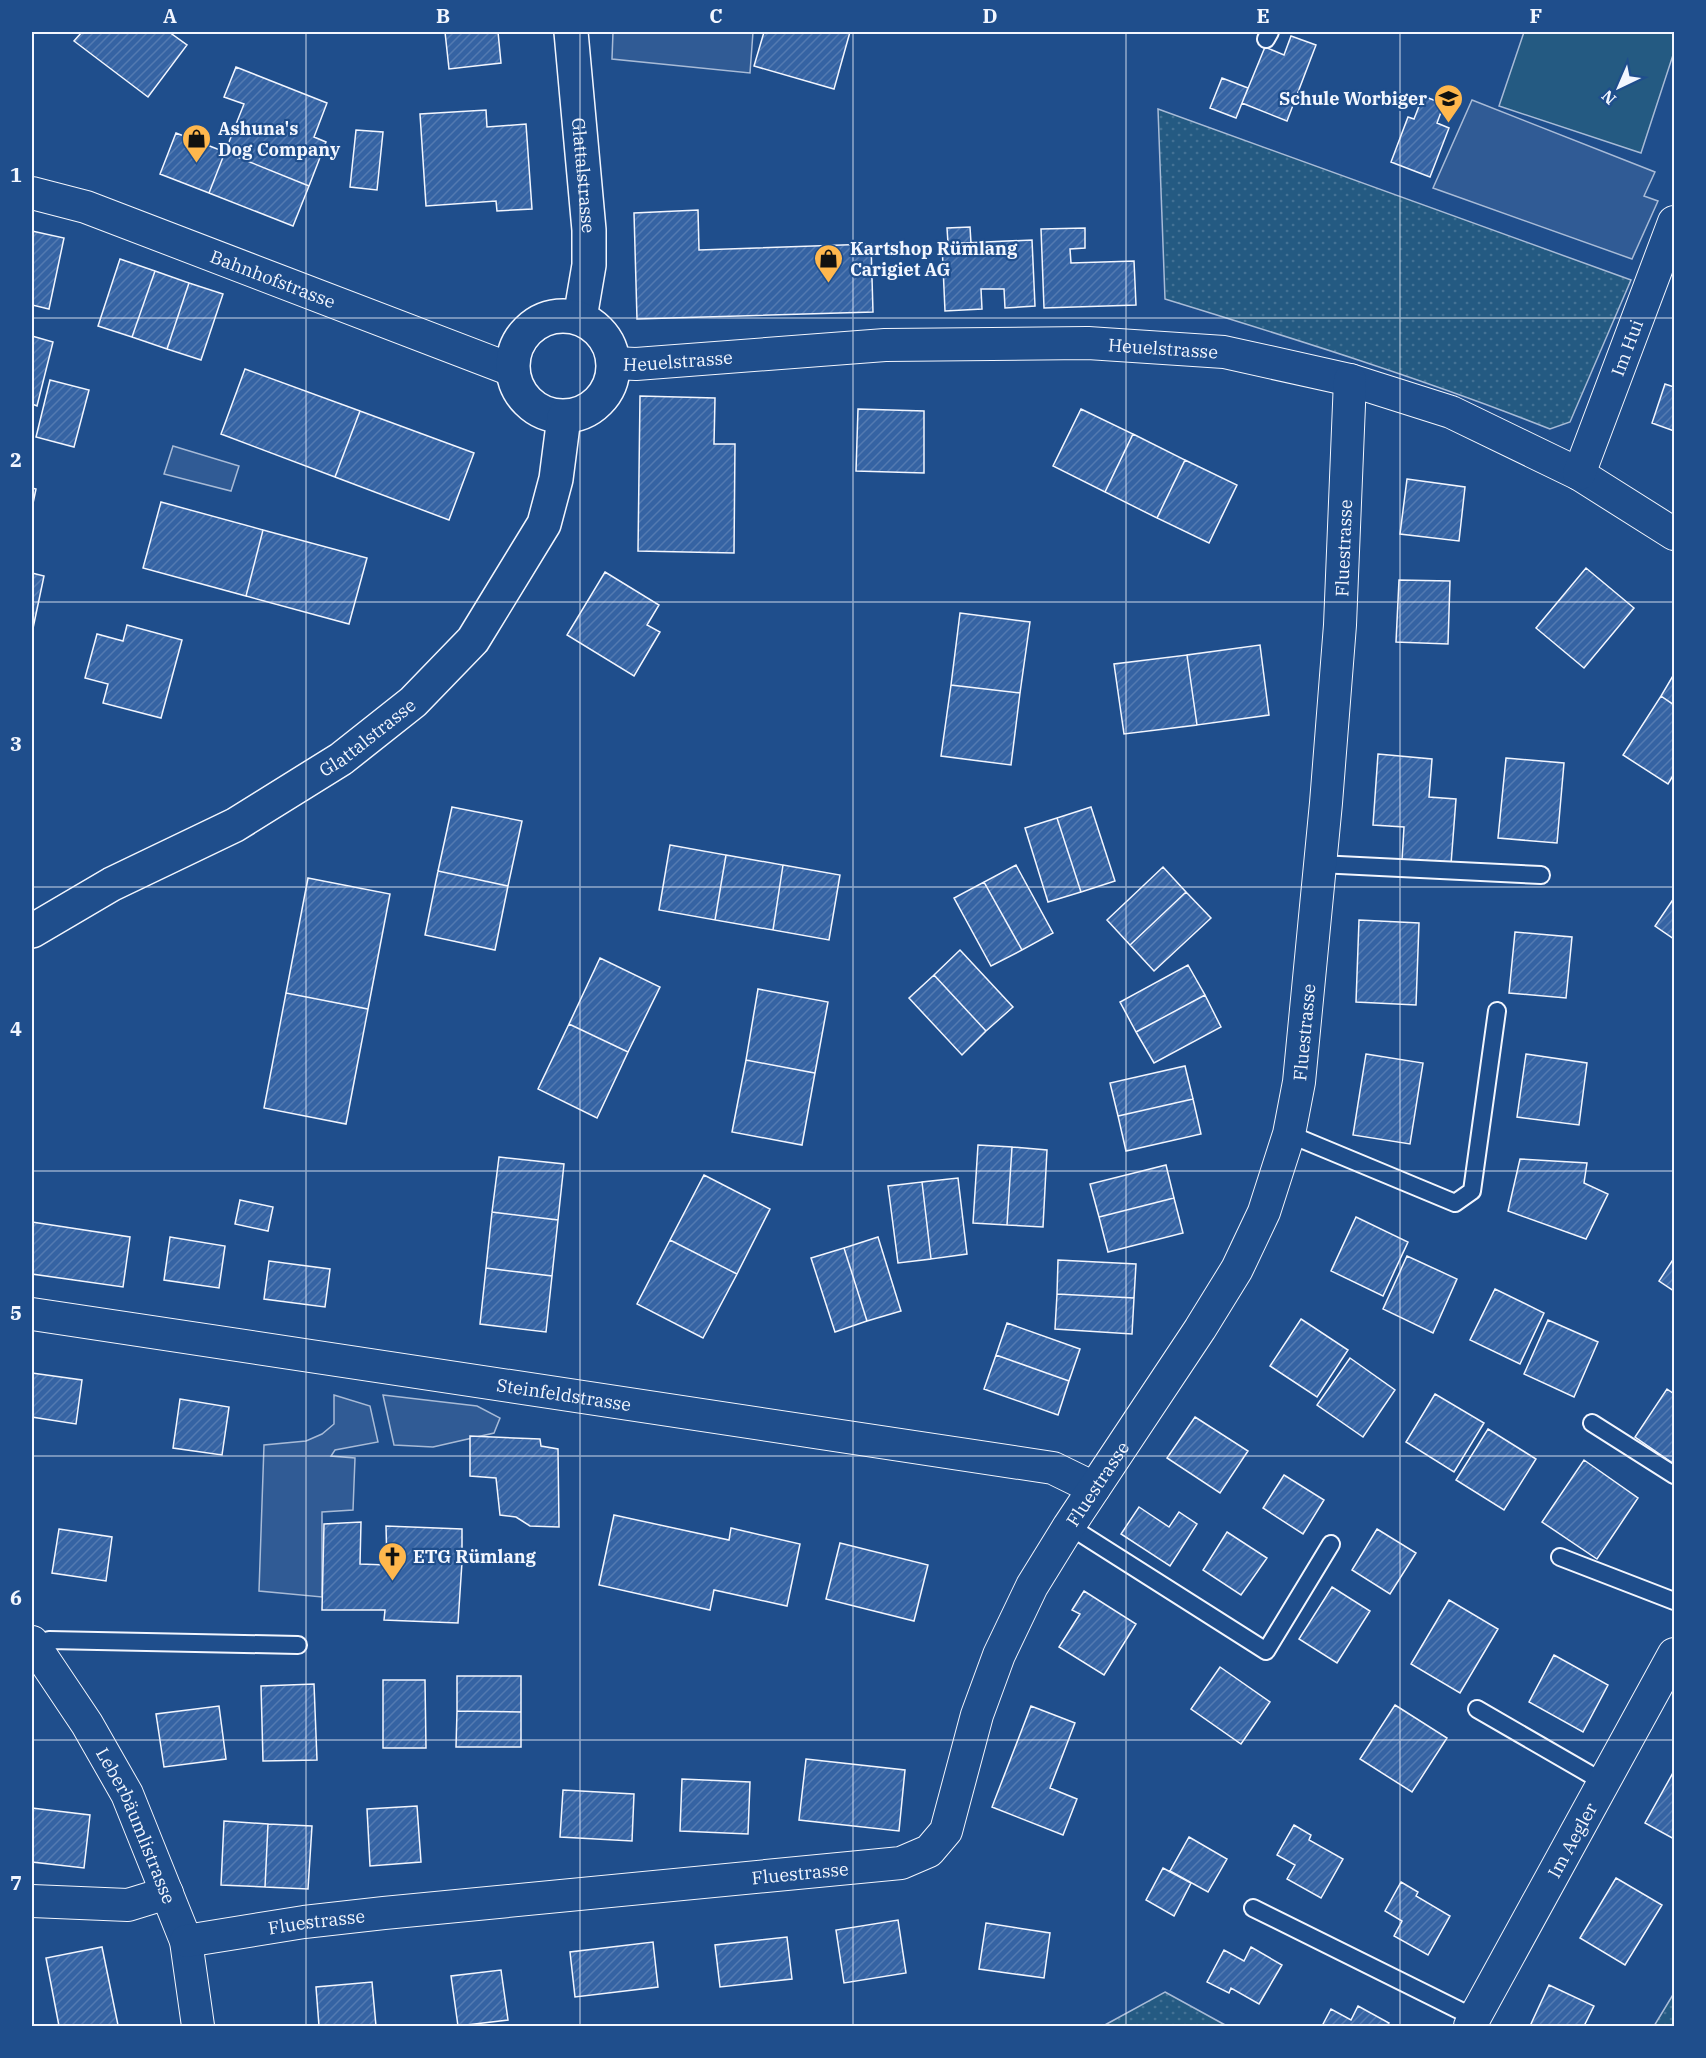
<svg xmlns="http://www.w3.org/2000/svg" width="1706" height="2058" font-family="'IBM Plex Serif',serif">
  <defs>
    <pattern id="grass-dots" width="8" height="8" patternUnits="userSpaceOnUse" patternTransform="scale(1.5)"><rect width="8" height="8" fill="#245a82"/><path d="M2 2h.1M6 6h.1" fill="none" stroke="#447295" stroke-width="1.8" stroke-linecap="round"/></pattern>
    <pattern id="building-hatch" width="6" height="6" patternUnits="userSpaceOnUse" patternTransform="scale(1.5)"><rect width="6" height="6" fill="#3563a3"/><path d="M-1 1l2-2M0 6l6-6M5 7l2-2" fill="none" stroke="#537ab1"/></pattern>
  </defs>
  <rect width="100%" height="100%" fill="#1f4e8c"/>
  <path fill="url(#grass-dots)" stroke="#a8bbd7" stroke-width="1.5" d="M1158 109 1631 280 1570 422 1550 429C1424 379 1295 339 1165 299Z
    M1165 1992 1227 2026H1103Z
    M1674 1993V2026H1654Z"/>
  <path fill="#245a82" stroke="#a8bbd7" stroke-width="1.5" d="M1524 32H1674V52L1641 153 1499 106Z"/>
  <path fill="#305b95" stroke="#a8bbd7" stroke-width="1.5" d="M613 32H753L750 73 612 59Z
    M1472 100 1655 172 1644 196 1658 201 1632 259 1433 188Z
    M173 446 239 466 231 491 164 474Z
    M334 1395 370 1406 378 1442 335 1450 331 1456 355 1458 353 1510 322 1512V1597L259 1591 264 1445 306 1441 322 1434 334 1424Z
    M383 1395 477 1406 500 1418 494 1433 433 1447 394 1445Z"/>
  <path fill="url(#building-hatch)" stroke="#f2f6ff" stroke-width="1.5" d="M82 32H169L187 45 148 97 74 41Z
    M445 32H498L501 63 449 69Z
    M764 32H850L834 89 754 66Z
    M1291 36 1316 45 1287 121 1242 103 1265 47 1284 55Z
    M236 67 327 103 314 137 326 142 309 186 225 152 244 104 224 97Z
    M1222 78 1248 88 1236 118 1210 108Z
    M1423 96 1444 104 1437 123 1449 128 1430 177 1391 162 1408 117 1414 119Z
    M486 110 487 127 526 124 532 209 497 211 496 201 426 206 420 114Z
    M356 130 383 132 377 190 350 187Z
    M176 133 225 152 209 193 160 174Z
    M225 152 309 186 293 226 209 193Z
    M698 210 699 250 871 244 873 312 637 319 634 213Z
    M970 227 971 243H948L947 228Z
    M1085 228V248L1070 249 1071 263 1134 261 1136 305 1044 308 1041 229Z
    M32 231 64 238 49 309 32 305Z
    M1032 240 1035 306 1005 308 1004 289H981L982 309 945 311 942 244Z
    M120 259 155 271 132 337 98 326Z
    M155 271 189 283 167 349 132 337Z
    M189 283 223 294 201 360 167 349Z
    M32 336 53 342 37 406 32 404Z
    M245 369 360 411 335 477 221 434Z
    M50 380 89 390 74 447 36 437Z
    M1665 384 1674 387V431L1652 423Z
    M640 396 715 398 714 444H735L734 553 638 551Z
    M858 409 924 411V473L856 471Z
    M1081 409 1133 434 1105 492 1053 466Z
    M360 411 474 453 449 520 335 477Z
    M1133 434 1185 460 1157 518 1105 492Z
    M1185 460 1237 485 1209 543 1157 518Z
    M1407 479 1465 487 1459 541 1400 534Z
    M32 488 36 489 32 508Z
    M161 502 263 530 246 596 143 568Z
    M263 530 367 558 349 624 246 596Z
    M1586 568 1634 608 1584 668 1536 628Z
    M605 572 659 605 647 625 660 632 634 676 567 635Z
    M32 573 44 576 32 633Z
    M1399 580 1450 581 1448 644 1396 642Z
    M960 613 1030 622 1020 693 951 685Z
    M127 625 182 640 161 718 103 703 108 684 85 678 97 634 123 641Z
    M1260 645 1269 715 1197 725 1187 655Z
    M1187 655 1197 725 1124 734 1114 664Z
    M1674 674V705L1661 696Z
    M951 685 1020 693 1011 765 941 756Z
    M1661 696 1674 705V774L1668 784 1623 755Z
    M1378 754 1432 759 1429 797 1456 799 1451 864 1402 860 1404 827 1373 825Z
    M1506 758 1564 763 1557 843 1498 838Z
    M452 807 522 821 508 886 438 871Z
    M1091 807 1115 881 1081 892 1057 818Z
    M1057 818 1081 892 1048 902 1025 828Z
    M670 845 726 855 715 920 659 910Z
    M726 855 783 865 773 930 715 920Z
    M783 865 840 875 829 940 773 930Z
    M1016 865 1053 933 1022 950 984 882Z
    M1163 867 1186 892 1130 945 1107 920Z
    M438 871 508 886 495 950 425 935Z
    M308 878 390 894 368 1009 286 993Z
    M984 882 1022 950 991 966 954 898Z
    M1186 892 1211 918 1154 971 1130 945Z
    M1674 898V939L1655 926Z
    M1359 920 1419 923 1416 1005 1356 1002Z
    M1515 932 1572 937 1566 998 1509 993Z
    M960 950 1013 1007 986 1031 934 975Z
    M600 958 660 987 628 1052 569 1024Z
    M1188 965 1205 995 1136 1032 1120 1002Z
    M934 975 986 1031 962 1055 909 998Z
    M758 989 828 1002 815 1073 746 1060Z
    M286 993 368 1009 346 1124 264 1108Z
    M1205 995 1221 1027 1154 1063 1136 1032Z
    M569 1024 628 1052 597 1118 538 1089Z
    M1366 1054 1423 1063 1410 1144 1353 1135Z
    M1526 1054 1587 1063 1579 1125 1517 1117Z
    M746 1060 815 1073 802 1145 732 1132Z
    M1185 1066 1193 1099 1118 1116 1110 1083Z
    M1193 1099 1201 1134 1126 1151 1118 1116Z
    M978 1145 1012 1147 1007 1225 973 1223Z
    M1012 1147 1047 1150 1043 1227 1007 1225Z
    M499 1157 564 1164 558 1220 492 1212Z
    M1520 1159 1587 1163 1584 1183 1608 1194 1586 1239 1508 1211Z
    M1166 1165 1174 1198 1099 1217 1090 1184Z
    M704 1175 770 1209 737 1274 670 1240Z
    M958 1178 967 1254 931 1259 922 1182Z
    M922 1182 931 1259 898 1263 888 1186Z
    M1174 1198 1183 1233 1108 1252 1099 1217Z
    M240 1200 273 1207 268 1231 235 1224Z
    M492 1212 558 1220 552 1276 486 1268Z
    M1356 1217 1408 1242 1383 1296 1331 1271Z
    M32 1222 130 1237 123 1287 32 1274Z
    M170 1237 225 1246 219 1288 164 1280Z
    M878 1237 901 1311 867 1321 844 1248Z
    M670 1240 737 1274 703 1338 637 1304Z
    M844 1248 867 1321 835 1332 811 1258Z
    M1407 1256 1457 1279 1433 1333 1383 1309Z
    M1674 1258V1291L1659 1281Z
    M1058 1260 1136 1264 1134 1298 1057 1294Z
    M269 1261 330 1269 325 1307 264 1299Z
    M486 1268 552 1276 546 1332 480 1324Z
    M1495 1289 1544 1313 1520 1364 1470 1340Z
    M1057 1294 1134 1298 1132 1334 1055 1329Z
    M1301 1319 1348 1350 1317 1397 1270 1366Z
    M1548 1320 1598 1342 1574 1397 1524 1374Z
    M1007 1323 1080 1349 1069 1381 996 1355Z
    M996 1355 1069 1381 1058 1415 984 1389Z
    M1350 1358 1395 1390 1363 1437 1317 1405Z
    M32 1373 82 1380 76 1424 32 1417Z
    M1667 1389 1674 1394V1464L1635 1437Z
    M1435 1394 1484 1423 1454 1472 1406 1442Z
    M180 1399 229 1407 222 1455 173 1448Z
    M1195 1417 1248 1451 1220 1493 1167 1458Z
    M1488 1429 1536 1459 1504 1510 1456 1480Z
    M470 1436 540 1439 541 1446 558 1449 559 1527 530 1526 516 1517 500 1515 496 1478 470 1476Z
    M1584 1460 1638 1498 1597 1559 1542 1522Z
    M1284 1475 1324 1500 1303 1534 1263 1508Z
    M1139 1507 1169 1527 1179 1512 1197 1524 1170 1566 1121 1534Z
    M614 1515 729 1540 731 1528 800 1544 787 1606 714 1590 710 1610 599 1585Z
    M361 1522 360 1564 387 1565 386 1526 462 1529V1562L458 1623 384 1620 385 1610H322L324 1524Z
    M59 1529 112 1537 106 1581 52 1573Z
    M1377 1529 1416 1553 1390 1594 1352 1570Z
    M1227 1532 1267 1558 1241 1595 1203 1570Z
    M840 1543 928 1565 914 1621 826 1599Z
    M1332 1587 1370 1611 1337 1663 1299 1639Z
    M1084 1591 1136 1624 1104 1675 1059 1647 1080 1614 1072 1610Z
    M1449 1600 1498 1629 1460 1693 1411 1664Z
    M1554 1655 1608 1685 1583 1732 1529 1702Z
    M1220 1667 1270 1702 1241 1744 1191 1709Z
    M457 1676H521V1712L457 1711Z
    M383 1680H425L426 1748H383Z
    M314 1684 317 1760 263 1761 261 1686Z
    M1395 1705 1447 1738 1412 1792 1360 1759Z
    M219 1706 226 1759 164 1767 156 1714Z
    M1031 1706 1075 1723 1050 1788 1077 1799 1063 1835 992 1807Z
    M457 1711 521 1712V1747H456Z
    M806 1759 905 1770 899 1831 799 1820Z
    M1674 1771V1839L1645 1823Z
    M682 1779 750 1782 748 1834 680 1831Z
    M563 1790 634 1794 632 1841 560 1837Z
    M417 1806 421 1862 370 1866 367 1809Z
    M32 1808 90 1815 84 1868 32 1862Z
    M224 1821 268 1824 265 1887 221 1885Z
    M268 1824 312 1826 308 1889 265 1887Z
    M1294 1825 1311 1835 1309 1840 1343 1859 1321 1898 1287 1879 1295 1865 1277 1855Z
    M1189 1837 1227 1859 1208 1892 1170 1871Z
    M1163 1868 1191 1883 1174 1916 1146 1900Z
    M1616 1878 1662 1905 1625 1965 1580 1938Z
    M1401 1882 1418 1892 1416 1896 1450 1916 1428 1955 1394 1936 1402 1921 1385 1911Z
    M898 1920 906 1973 844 1983 836 1930Z
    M986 1923 1050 1933 1044 1978 979 1969Z
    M787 1937 792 1979 720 1987 715 1945Z
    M653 1942 658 1987 575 1997 570 1952Z
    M102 1947 118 2025 59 2026 46 1958Z
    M1251 1947 1282 1965 1259 2004 1231 1988 1229 1993 1207 1982 1224 1950 1244 1961Z
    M501 1970 508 2020 458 2026 451 1976Z
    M372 1982 376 2026H319L316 1987Z
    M1549 1985 1594 2006 1584 2026H1530Z
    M1358 2006 1389 2023 1387 2026H1322L1331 2009 1351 2020Z"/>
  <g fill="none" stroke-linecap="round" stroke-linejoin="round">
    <defs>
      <path id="service" d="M1266 39 1270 32
        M1319 864 1541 875
        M1289 1134 1455 1203 1472 1191 1497 1011
        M1592 1423 1674 1475
        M1069 1526 1266 1651 1331 1544
        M1560 1557 1674 1601
        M34 1646 49 1640 298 1645
        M1477 1709 1605 1783
        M1253 1908 1475 2018"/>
      <g id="minor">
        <path id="s1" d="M32 193 86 207 512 370"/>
        <path id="s2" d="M614 363 636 364 885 345 1088 343 1224 352 1350 380 1451 412 1579 474 1674 534"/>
        <path id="s3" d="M1579 474 1674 222"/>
        <path id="s4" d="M32 1314 1053 1468 1094 1488"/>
        <path id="s5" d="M32 1642 87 1724 127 1794 186 1941 198 2026"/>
        <path d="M32 1901 128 1905 167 1893"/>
        <path id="s6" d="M186 1941 304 1922 384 1913 901 1863 929 1851 946 1831 977 1715 999 1655 1032 1586 1069 1526 1200 1329 1237 1269 1264 1212 1289 1134 1299 1082 1326 803 1340 625 1350 380"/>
        <path id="s7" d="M1470 2026 1674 1654"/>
      </g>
      <g id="tertiary">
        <path id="s8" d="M571 32 589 230V265L580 318"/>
        <circle cx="563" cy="366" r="50"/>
        <path id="s9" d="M32 931 112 884 235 825 341 759 413 702 473 640 544 524 556 479 564 417"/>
      </g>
    </defs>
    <use href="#service" stroke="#f2f6ff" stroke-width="20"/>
    <use href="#minor" stroke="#f2f6ff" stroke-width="34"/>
    <use href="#tertiary" stroke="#f2f6ff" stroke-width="36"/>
    <use href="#service" stroke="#1f4e8c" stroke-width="16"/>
    <use href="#minor" stroke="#1f4e8c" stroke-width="32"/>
    <use href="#tertiary" stroke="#1f4e8c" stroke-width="33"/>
  </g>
  <path fill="none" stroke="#f2f6ff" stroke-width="1.5" stroke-opacity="0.55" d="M306 32V2026M580 32V2026M853 32V2026M1126 32V2026M1400 32V2026M32 318H1674M32 602H1674M32 887H1674M32 1171H1674M32 1456H1674M32 1740H1674"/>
  <defs>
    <symbol id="school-pin" viewBox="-11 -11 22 30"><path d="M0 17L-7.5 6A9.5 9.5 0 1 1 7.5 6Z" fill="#ffb74d" stroke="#1f4e8c"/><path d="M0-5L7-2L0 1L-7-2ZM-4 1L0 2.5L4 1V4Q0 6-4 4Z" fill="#111"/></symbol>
    <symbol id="shop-pin" viewBox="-11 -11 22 30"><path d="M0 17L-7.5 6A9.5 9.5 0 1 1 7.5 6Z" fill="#ffb74d" stroke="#1f4e8c"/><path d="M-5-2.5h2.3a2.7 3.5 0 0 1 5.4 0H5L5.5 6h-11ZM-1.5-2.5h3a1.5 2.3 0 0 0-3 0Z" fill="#111"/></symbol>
    <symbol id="church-pin" viewBox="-11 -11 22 30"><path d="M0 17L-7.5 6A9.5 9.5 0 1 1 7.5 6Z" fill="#ffb74d" stroke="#1f4e8c"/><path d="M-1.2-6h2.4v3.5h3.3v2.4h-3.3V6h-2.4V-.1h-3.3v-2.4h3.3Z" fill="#111"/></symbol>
  </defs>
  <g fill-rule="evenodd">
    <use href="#school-pin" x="1432" y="82" width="33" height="45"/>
    <use href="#shop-pin" x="180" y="122" width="33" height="45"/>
    <use href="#shop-pin" x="812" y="242" width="33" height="45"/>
    <use href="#church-pin" x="376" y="1540" width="33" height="45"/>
  </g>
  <g text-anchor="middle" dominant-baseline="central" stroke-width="4.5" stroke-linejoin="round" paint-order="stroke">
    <g font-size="18" font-weight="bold" fill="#f2f6ff" stroke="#1f4e8c" text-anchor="start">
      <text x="1427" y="98" text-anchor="end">Schule Worbiger</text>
      <text x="218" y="128">Ashuna's<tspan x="218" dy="21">Dog Company</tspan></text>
      <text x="850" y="248">Kartshop Rümlang<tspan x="850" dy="21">Carigiet AG</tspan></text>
      <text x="413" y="1556">ETG Rümlang</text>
    </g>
    <g font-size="18" fill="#f2f6ff" stroke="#1f4e8c">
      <text stroke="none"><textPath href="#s8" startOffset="144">Glattalstrasse</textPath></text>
      <text stroke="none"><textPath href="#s1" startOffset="256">Bahnhofstrasse</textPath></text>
      <text stroke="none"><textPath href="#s2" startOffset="550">Heuelstrasse</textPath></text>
      <text stroke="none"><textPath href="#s3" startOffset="135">Im Hui</textPath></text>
      <text stroke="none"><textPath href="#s2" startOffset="64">Heuelstrasse</textPath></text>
      <text stroke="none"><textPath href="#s6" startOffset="2148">Fluestrasse</textPath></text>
      <text stroke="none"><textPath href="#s9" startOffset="388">Glattalstrasse</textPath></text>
      <text stroke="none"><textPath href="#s6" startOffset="1662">Fluestrasse</textPath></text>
      <text stroke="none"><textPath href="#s4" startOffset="538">Steinfeldstrasse</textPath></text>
      <text stroke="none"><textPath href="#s6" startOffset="1158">Fluestrasse</textPath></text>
      <text stroke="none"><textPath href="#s5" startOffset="212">Leberbäumlistrasse</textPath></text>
      <text stroke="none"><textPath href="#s7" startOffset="212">Im Aegler</textPath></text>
      <text stroke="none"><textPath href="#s6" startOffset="618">Fluestrasse</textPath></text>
      <text stroke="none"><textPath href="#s6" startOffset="132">Fluestrasse</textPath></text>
    </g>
  </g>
  <rect width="1706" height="2058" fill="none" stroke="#1f4e8c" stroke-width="66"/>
  <g transform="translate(1619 87) rotate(224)" stroke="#1f4e8c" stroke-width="4.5" paint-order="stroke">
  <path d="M0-4.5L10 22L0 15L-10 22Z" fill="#f2f6ff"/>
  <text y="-9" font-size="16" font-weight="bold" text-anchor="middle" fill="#f2f6ff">N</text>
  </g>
  <rect x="33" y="33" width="1640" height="1992" fill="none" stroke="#f2f6ff" stroke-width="2"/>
  <g font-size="20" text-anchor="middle" font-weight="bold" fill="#f2f6ff">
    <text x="170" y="23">A</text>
    <text x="443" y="23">B</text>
    <text x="716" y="23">C</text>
    <text x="990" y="23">D</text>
    <text x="1263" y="23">E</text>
    <text x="1536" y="23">F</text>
    <text x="16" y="182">1</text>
    <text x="16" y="467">2</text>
    <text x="16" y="751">3</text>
    <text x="16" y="1036">4</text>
    <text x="16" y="1320">5</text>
    <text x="16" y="1605">6</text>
    <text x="16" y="1890">7</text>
  </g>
</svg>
